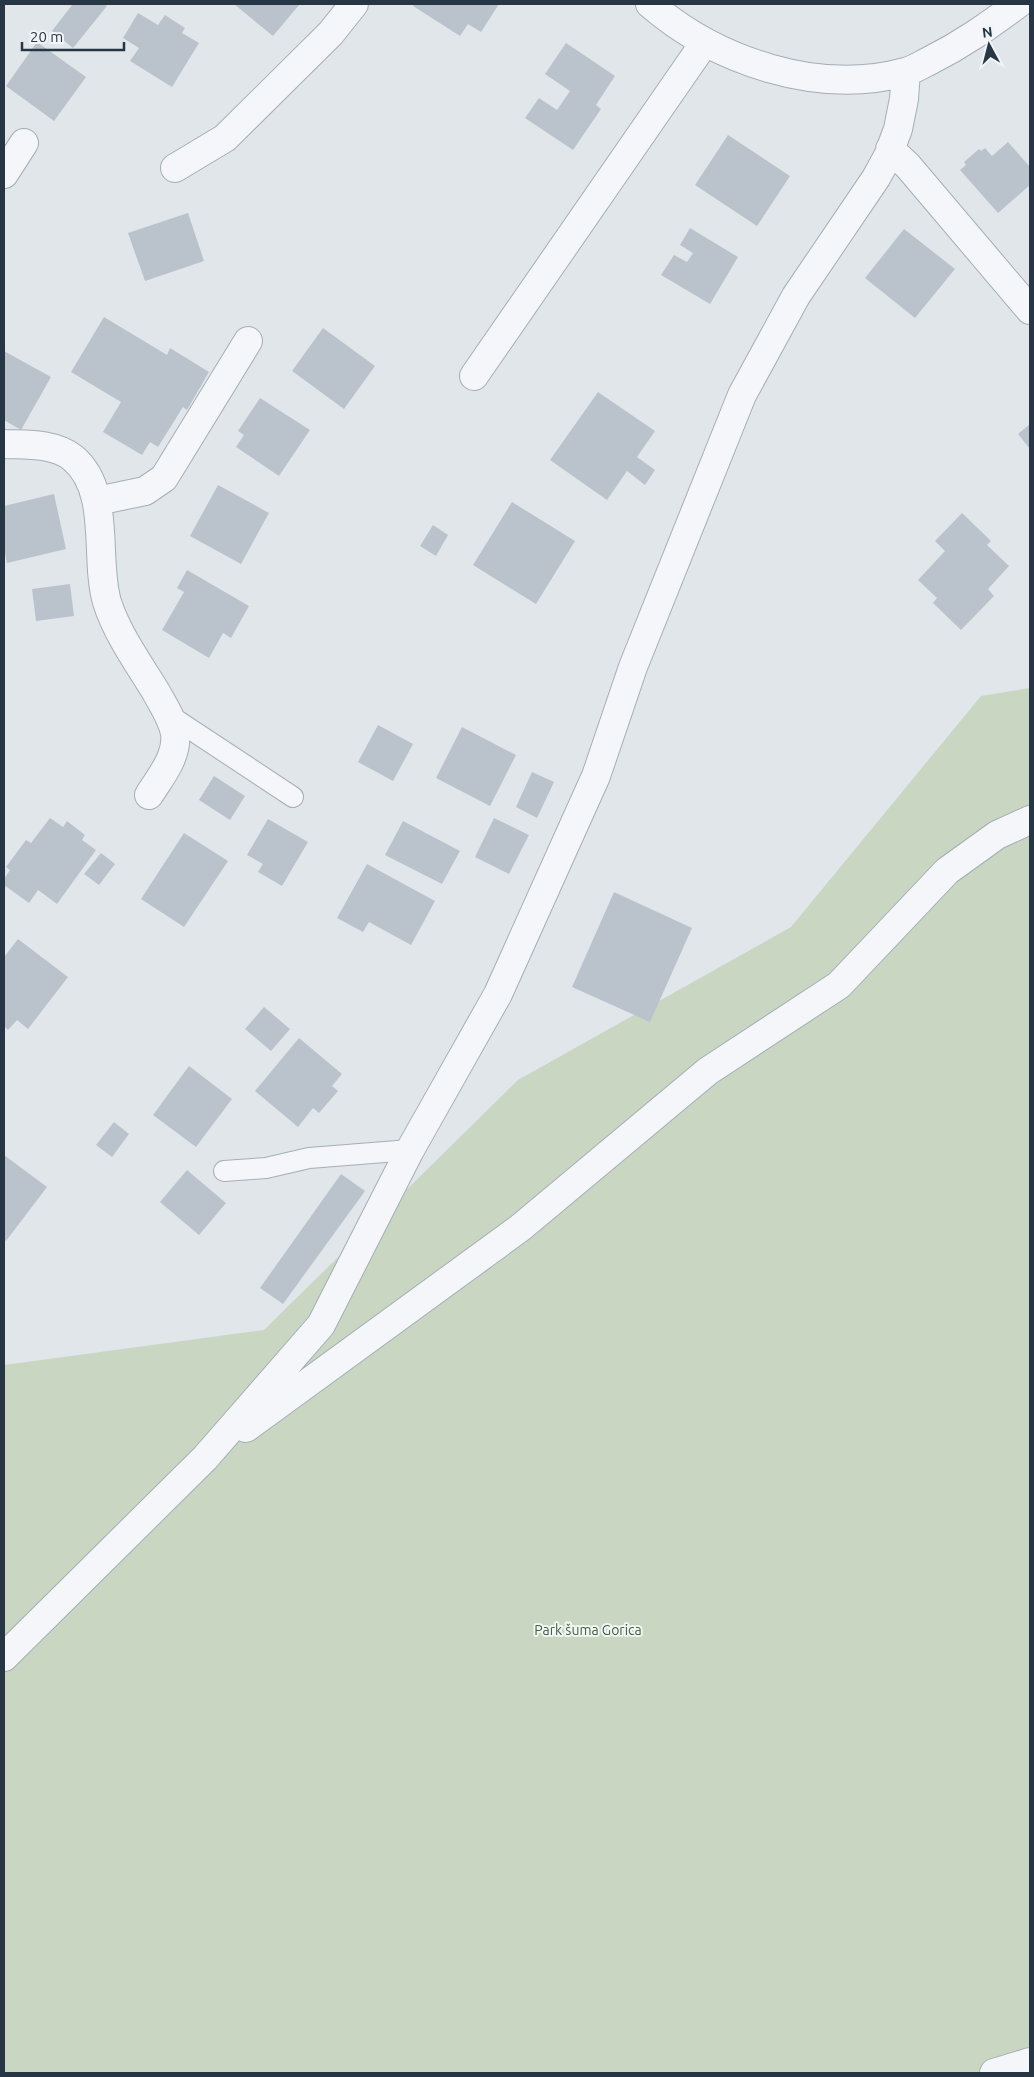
<svg xmlns="http://www.w3.org/2000/svg" width="1034" height="2077" font-family="Ubuntu,sans-serif">
  <rect width="100%" height="100%" fill="#e1e6eb"/>
  <path fill="#c9d6c1" d="M1030 688V2073H4V1365L264 1330 518 1080 791 927 981 696Z"/>
  <path fill="#bac3cc" d="M70 4H105L107 6 73 48 52 31 72 5Z
    M234 4H300L273 36Z
    M414 4H499L481 32 468 24 460 36 413 6Z
    M138 13 158 25 165 15 185 28 182 33 199 43 172 87 130 61 139 48 123 38Z
    M37 42 86 77 54 121 6 86Z
    M566 43 615 76 596 105 601 109 573 150 525 118 539 98 557 110 570 91 545 74Z
    M728 135 790 176 757 226 695 185Z
    M1008 142 1030 167V185L998 213 960 170 966 165 964 162 979 149 981 151 985 148 992 156Z
    M188 213 204 261 145 281 128 233Z
    M690 228 738 257 710 304 661 275 674 255 687 262 693 253 680 245Z
    M904 229 955 269 915 318 865 278Z
    M104 317 167 355 170 348 209 372 187 410 183 407 158 447 150 442 142 455 103 432 121 402 71 372Z
    M323 328 375 366 344 409 292 371Z
    M4 351 51 377 21 430 4 420Z
    M598 392 655 431 637 457 655 470 645 485 627 471 607 500 550 460Z
    M260 398 310 430 279 476 236 447 244 435 238 431Z
    M1030 424V449L1018 434Z
    M218 485 269 513 241 564 190 536Z
    M54 494 66 549 7 563 4 549V506Z
    M512 502 575 541 536 604 473 565Z
    M962 513 991 541 987 545 1009 566 988 589 994 596 961 630 933 603 937 598 918 580 945 551 935 541Z
    M433 525 448 535 436 556 420 546Z
    M187 570 249 606 231 638 223 633 209 658 162 630 184 592 177 588Z
    M70 584 74 616 36 621 32 589Z
    M378 725 413 744 393 781 358 762Z
    M462 727 516 755 490 806 436 778Z
    M532 772 554 782 537 818 516 807Z
    M214 776 245 796 230 820 199 800Z
    M50 818 63 827 67 821 85 835 82 840 96 850 57 904 38 890 29 903 4 885V879L10 870 6 867 26 840 31 843Z
    M494 818 529 835 509 874 475 857Z
    M268 819 308 842 282 886 258 872 263 864 247 855Z
    M403 821 460 851 442 884 385 855Z
    M184 833 228 861 184 927 141 899Z
    M101 853 115 864 99 885 84 874Z
    M367 864 435 901 411 945 369 922 363 932 337 918Z
    M614 892 692 928 650 1022 572 987Z
    M18 939 68 977 28 1029 17 1020 8 1030 4 1026V957Z
    M264 1007 290 1029 271 1051 245 1029Z
    M299 1038 342 1074 332 1086 338 1091 319 1113 313 1108 298 1127 255 1091Z
    M189 1066 232 1099 196 1147 153 1115Z
    M114 1122 129 1134 112 1157 96 1145Z
    M4 1155 47 1187 6 1241 4 1239Z
    M187 1170 226 1203 199 1235 160 1202Z
    M341 1174 365 1191 283 1304 260 1288Z"/>
  <g fill="none" stroke-linecap="round" stroke-linejoin="round">
    <defs>
      <path id="service" d="M169 715 293 797
        M224 1171 266 1168 309 1158 410 1150"/>
      <path id="pedestrian" d="M994 2073 1030 2062"/>
      <path id="minor" d="M650 4C716 61 818 96 905 72 913 70 921 65 929 61 963 44 988 26 1018 4
        M890 149 908 166 1030 310
        M175 168 225 138 331 33 354 4
        M4 174 24 143
        M474 376 705 42
        M4 444C27 445 54 443 73 458 112 491 94 558 107 602 117 634 139 664 156 692 163 705 172 718 175 733 178 756 161 776 149 795
        M97 501 145 491 164 478 248 341
        M246 1428 520 1228 708 1071 839 985 947 871 997 835 1030 820
        M4 1657 205 1458 321 1325 410 1150 498 994 596 776 633 667 742 395 796 296 876 178 888 156 898 129 904 99 906 72"/>
    </defs>
    <use href="#service" stroke="#a5aeb6" stroke-width="22"/>
    <use href="#pedestrian" stroke="#a5aeb6" stroke-width="30"/>
    <use href="#minor" stroke="#a5aeb6" stroke-width="30"/>
    <use href="#service" stroke="#f4f6f9" stroke-width="20"/>
    <use href="#pedestrian" stroke="#f4f6f9" stroke-width="28"/>
    <use href="#minor" stroke="#f4f6f9" stroke-width="28"/>
  </g>
  <g text-anchor="middle" dominant-baseline="central" stroke-width="4" stroke-linejoin="round" paint-order="stroke">
    <g font-size="14" fill="#426233" stroke="#f1f5f8">
      <text x="588" y="1630">Park šuma Gorica</text>
    </g>
  </g>
  <rect width="1034" height="2077" fill="none" stroke="#273645" stroke-width="10"/>
  <g transform="translate(989 45) rotate(353)" stroke="#f1f5f8" stroke-width="4" paint-order="stroke">
  <path d="M0-4L9 19L0 12L-9 19Z" fill="#273645"/>
  <text y="-8" font-size="14" font-weight="bold" text-anchor="middle" fill="#273645">N</text>
  </g>
  <path d="M22 42v8h102v-8" fill="none" stroke="#273645" stroke-width="2.5"/>
  <text x="30" y="42" font-size="15" fill="#273645" stroke="#f1f5f8" stroke-width="4" paint-order="stroke">20 m</text>
</svg>
